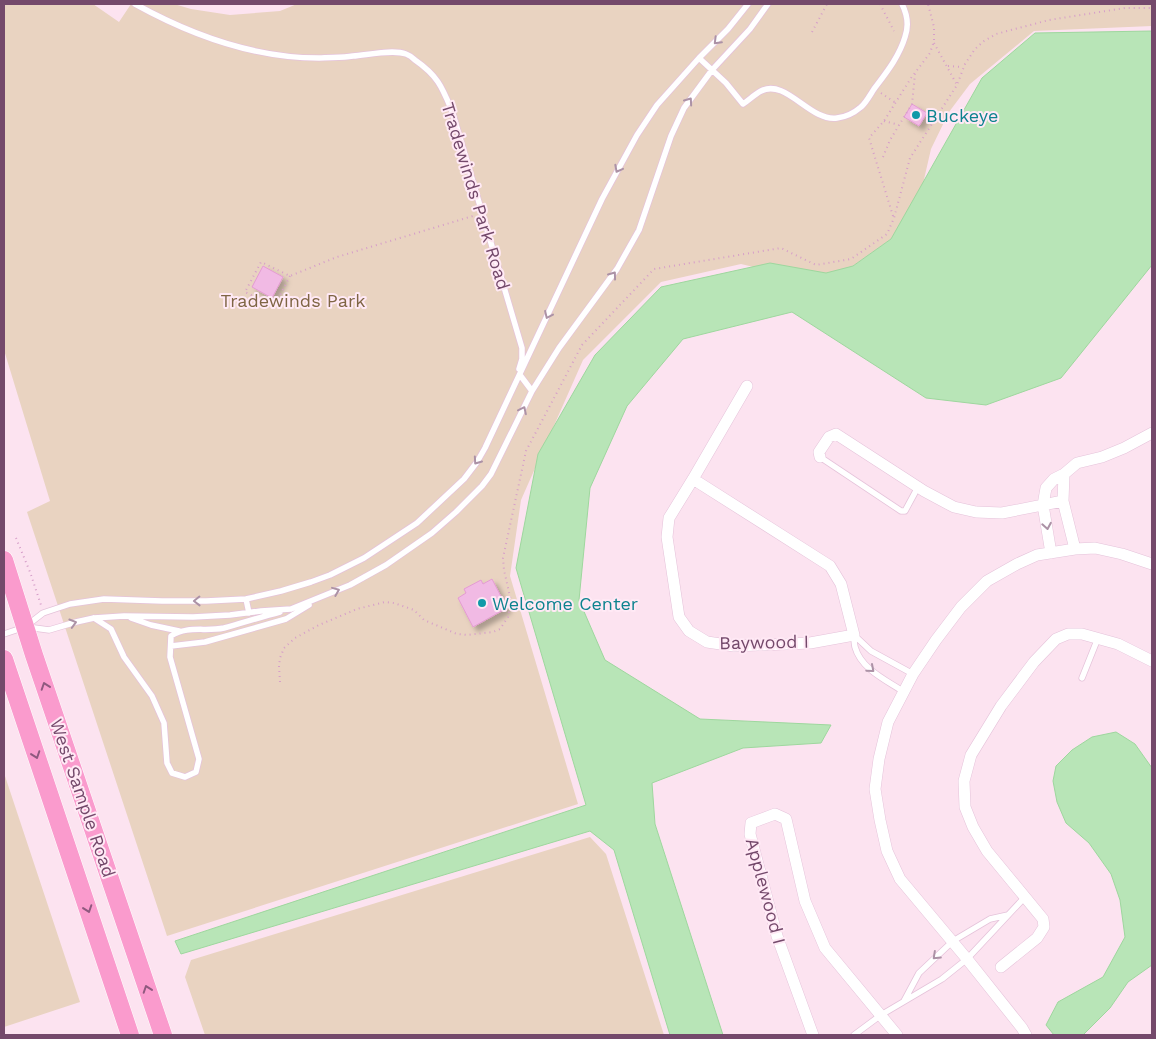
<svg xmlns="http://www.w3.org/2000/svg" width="1156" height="1039" font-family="'Work Sans',sans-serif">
  <defs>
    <filter id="shadow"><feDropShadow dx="4.5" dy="4.5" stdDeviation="2.5" flood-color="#0004"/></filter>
  </defs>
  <rect width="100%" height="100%" fill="#fce3f0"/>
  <path fill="#e9d3c1" d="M4 4H93L119 22 131 4H174L191 9 230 15 280 11 297 4H1152V26L1034 31 970 84 949 112 931 149 919 201 891 239 853 266 830 276H791L741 264 661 282 583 360 521 500 510 576 578 804 167 936 27 512 50 501 4 350Z
    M4 773 80 1002 4 1027Z
    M590 837 606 854 664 1035H205L185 977 191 960Z"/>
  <path fill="#b8e5b7" stroke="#9ed79e" d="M1152 31V265L1061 378 986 405 926 398 792 312 683 339 627 406 590 488 579 600 605 660 700 719 831 725 821 743 743 748 652 783 655 824 723 1035H670L614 850 590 831 181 954 175 941 586 805 516 568 538 454 595 355 661 287 770 263 826 273 853 266 891 239 982 78 1035 33Z
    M1116 732 1135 744 1152 768V965L1128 982 1110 1008 1083 1035H1054L1046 1025 1058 1002 1103 977 1125 937 1120 900 1111 874 1089 843 1066 823 1057 802 1053 781 1056 766 1072 750 1092 737Z"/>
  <path fill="#f1bae4" stroke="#e49bd3" filter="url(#shadow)" d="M912 104 927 113 919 126 904 117Z
    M263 266 283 277 272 298 252 287Z
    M492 579 507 608 473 627 458 598 466 593 464 589 481 580 483 584Z"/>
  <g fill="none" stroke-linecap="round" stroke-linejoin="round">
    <defs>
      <path id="service" d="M135 4C191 35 254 58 319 58 330 57 342 58 353 56 367 55 393 49 406 54 409 55 413 58 415 60 438 76 442 87 452 111L522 348V359L519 369
        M699 58 726 83 743 104C749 100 755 94 761 91 786 78 810 122 837 118 846 117 854 113 861 107 866 103 870 95 874 89 886 73 899 57 905 37 909 26 907 14 902 4
        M520 375 532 391
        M820 457 901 511H905L918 487
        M246 599 249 613
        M94 618 111 629 124 657 152 696 164 723 167 763 172 773 185 777 196 772 199 759 170 657 171 636C188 625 205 632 224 628 242 623 261 617 280 612
        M131 618 151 625 179 631
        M27 627 49 630 76 622 94 618 124 616 193 617 230 615 261 611 291 609 350 585 386 565 432 533 456 512 482 486 491 474 532 391 559 348 617 269 639 230 671 136 684 108 712 70 750 29 768 4
        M4 634 25 627 43 613 70 604 104 599 162 601H206L246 599 281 591 311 582 330 575 364 558 417 523 464 479 477 462 485 448 602 199 637 135 657 105 699 58 728 29 748 4
        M854 635C854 638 854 643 855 647 861 669 886 680 904 692
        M854 635 871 651 913 674
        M171 646 205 642 286 619 309 605
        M1082 678 1098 638
        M904 1001 919 973 953 941 990 919 1008 915
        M854 1035 881 1015 942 979 967 959 1025 897"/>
      <path id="minor" d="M820 457 819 452 829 437 836 434 924 491 954 507 976 512 1002 513 1063 501
        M1064 474 1063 501 1075 549
        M693 479 830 566 841 584 854 635 810 643 734 646 707 642 689 631 679 617 667 537 669 518 693 479 747 386
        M1051 553 1043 505 1046 488 1054 479 1064 474 1077 463 1102 457 1124 448 1152 433
        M1001 967 1037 938 1044 927 1043 919 987 851 973 827 965 807 964 781 971 755 1001 706 1034 662 1056 639 1068 634H1082L1118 644 1152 661
        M813 1035 777 936 750 834 751 823 775 814 786 819 805 901 825 948 897 1035
        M1026 1035 1022 1028 967 959 900 879 887 851 880 820 875 789 879 759 888 722 913 674 936 640 961 607 987 581 1017 564 1037 555 1075 549 1095 548 1122 554 1152 564"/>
      <path id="primary" d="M4 560 34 655 163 1035
        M4 659 130 1035"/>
    </defs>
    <use href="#service" stroke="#e5c3da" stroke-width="7"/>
    <use href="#minor" stroke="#e5c3da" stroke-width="12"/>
    <use href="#primary" stroke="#fff" stroke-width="19"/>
    <path stroke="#d69ec9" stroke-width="2" stroke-dasharray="1 4" stroke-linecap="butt" d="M880 4 894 31
      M812 32 827 4
      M934 43 957 85
      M948 66 963 67
      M881 93 896 103
      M884 121 899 125
      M883 157 890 140 912 104 915 74
      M893 216 869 138 884 121 911 78 930 53 934 41V27L928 4
      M290 276 274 307 245 292 261 262 290 276 337 257 473 216
      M16 538 30 572 41 605
      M280 682 279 666 280 658 284 648 295 638 319 625 357 609 385 602 394 603 414 610 424 620 457 634 467 635 493 632 500 629 508 617 511 601 504 570 503 558 526 451 582 345 654 269 781 248 816 265 851 259 887 234 894 218 910 158 957 85 965 64 975 49 984 41 996 34 1049 20 1125 8H1152"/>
    <use href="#service" stroke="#fff" stroke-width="5.5"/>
    <use href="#minor" stroke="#fff" stroke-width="11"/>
    <use href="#primary" stroke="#fa9bcd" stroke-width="18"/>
  </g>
  <defs><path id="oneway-chevron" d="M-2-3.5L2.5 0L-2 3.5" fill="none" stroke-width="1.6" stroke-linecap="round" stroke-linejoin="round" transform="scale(1.25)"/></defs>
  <g stroke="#ac92a6">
    <use href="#oneway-chevron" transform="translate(717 41) rotate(135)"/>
    <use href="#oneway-chevron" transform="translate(689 101) rotate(-55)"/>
    <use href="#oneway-chevron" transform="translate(618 169) rotate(118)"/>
    <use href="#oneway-chevron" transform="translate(613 275) rotate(-54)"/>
    <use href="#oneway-chevron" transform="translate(548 315) rotate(115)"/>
    <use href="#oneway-chevron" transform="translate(523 410) rotate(-64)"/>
    <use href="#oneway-chevron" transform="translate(477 461) rotate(125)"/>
    <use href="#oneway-chevron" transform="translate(1047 526) rotate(80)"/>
    <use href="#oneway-chevron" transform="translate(336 591) rotate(-22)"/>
    <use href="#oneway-chevron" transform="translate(197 601) rotate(179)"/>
    <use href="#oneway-chevron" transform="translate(73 623) rotate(-16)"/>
    <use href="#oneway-chevron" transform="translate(871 669) rotate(41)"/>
    <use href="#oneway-chevron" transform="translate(936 956) rotate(137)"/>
  </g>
  <g stroke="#8f597f">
    <use href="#oneway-chevron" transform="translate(45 686) rotate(-109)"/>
    <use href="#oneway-chevron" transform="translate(36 755) rotate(71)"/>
    <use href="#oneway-chevron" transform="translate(88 909) rotate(71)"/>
    <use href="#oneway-chevron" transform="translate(147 989) rotate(-109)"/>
  </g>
  <g fill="#0f9aa8" stroke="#ffe9f5" stroke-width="2">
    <circle cx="916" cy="115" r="5"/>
    <circle cx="482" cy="603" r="5"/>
  </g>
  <g text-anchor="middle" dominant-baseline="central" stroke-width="4" stroke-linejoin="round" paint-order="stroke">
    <g font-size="18" fill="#0d838f" stroke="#ffe9f5" text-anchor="start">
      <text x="926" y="115">Buckeye</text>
      <text x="492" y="603">Welcome Center</text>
    </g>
    <g font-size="18" fill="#74496b" stroke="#ffe9f5">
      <text transform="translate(476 196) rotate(73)">Tradewinds Park Road</text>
      <text transform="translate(764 642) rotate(-1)">Baywood I</text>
      <text transform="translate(83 798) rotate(71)">West Sample Road</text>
      <text transform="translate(766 891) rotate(75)">Applewood I</text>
    </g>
    <g font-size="18" fill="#7f6544" stroke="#ffe9f5">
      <text x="293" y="300">Tradewinds Park</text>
    </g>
  </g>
  <rect width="1156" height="1039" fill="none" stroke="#74496b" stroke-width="10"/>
</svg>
